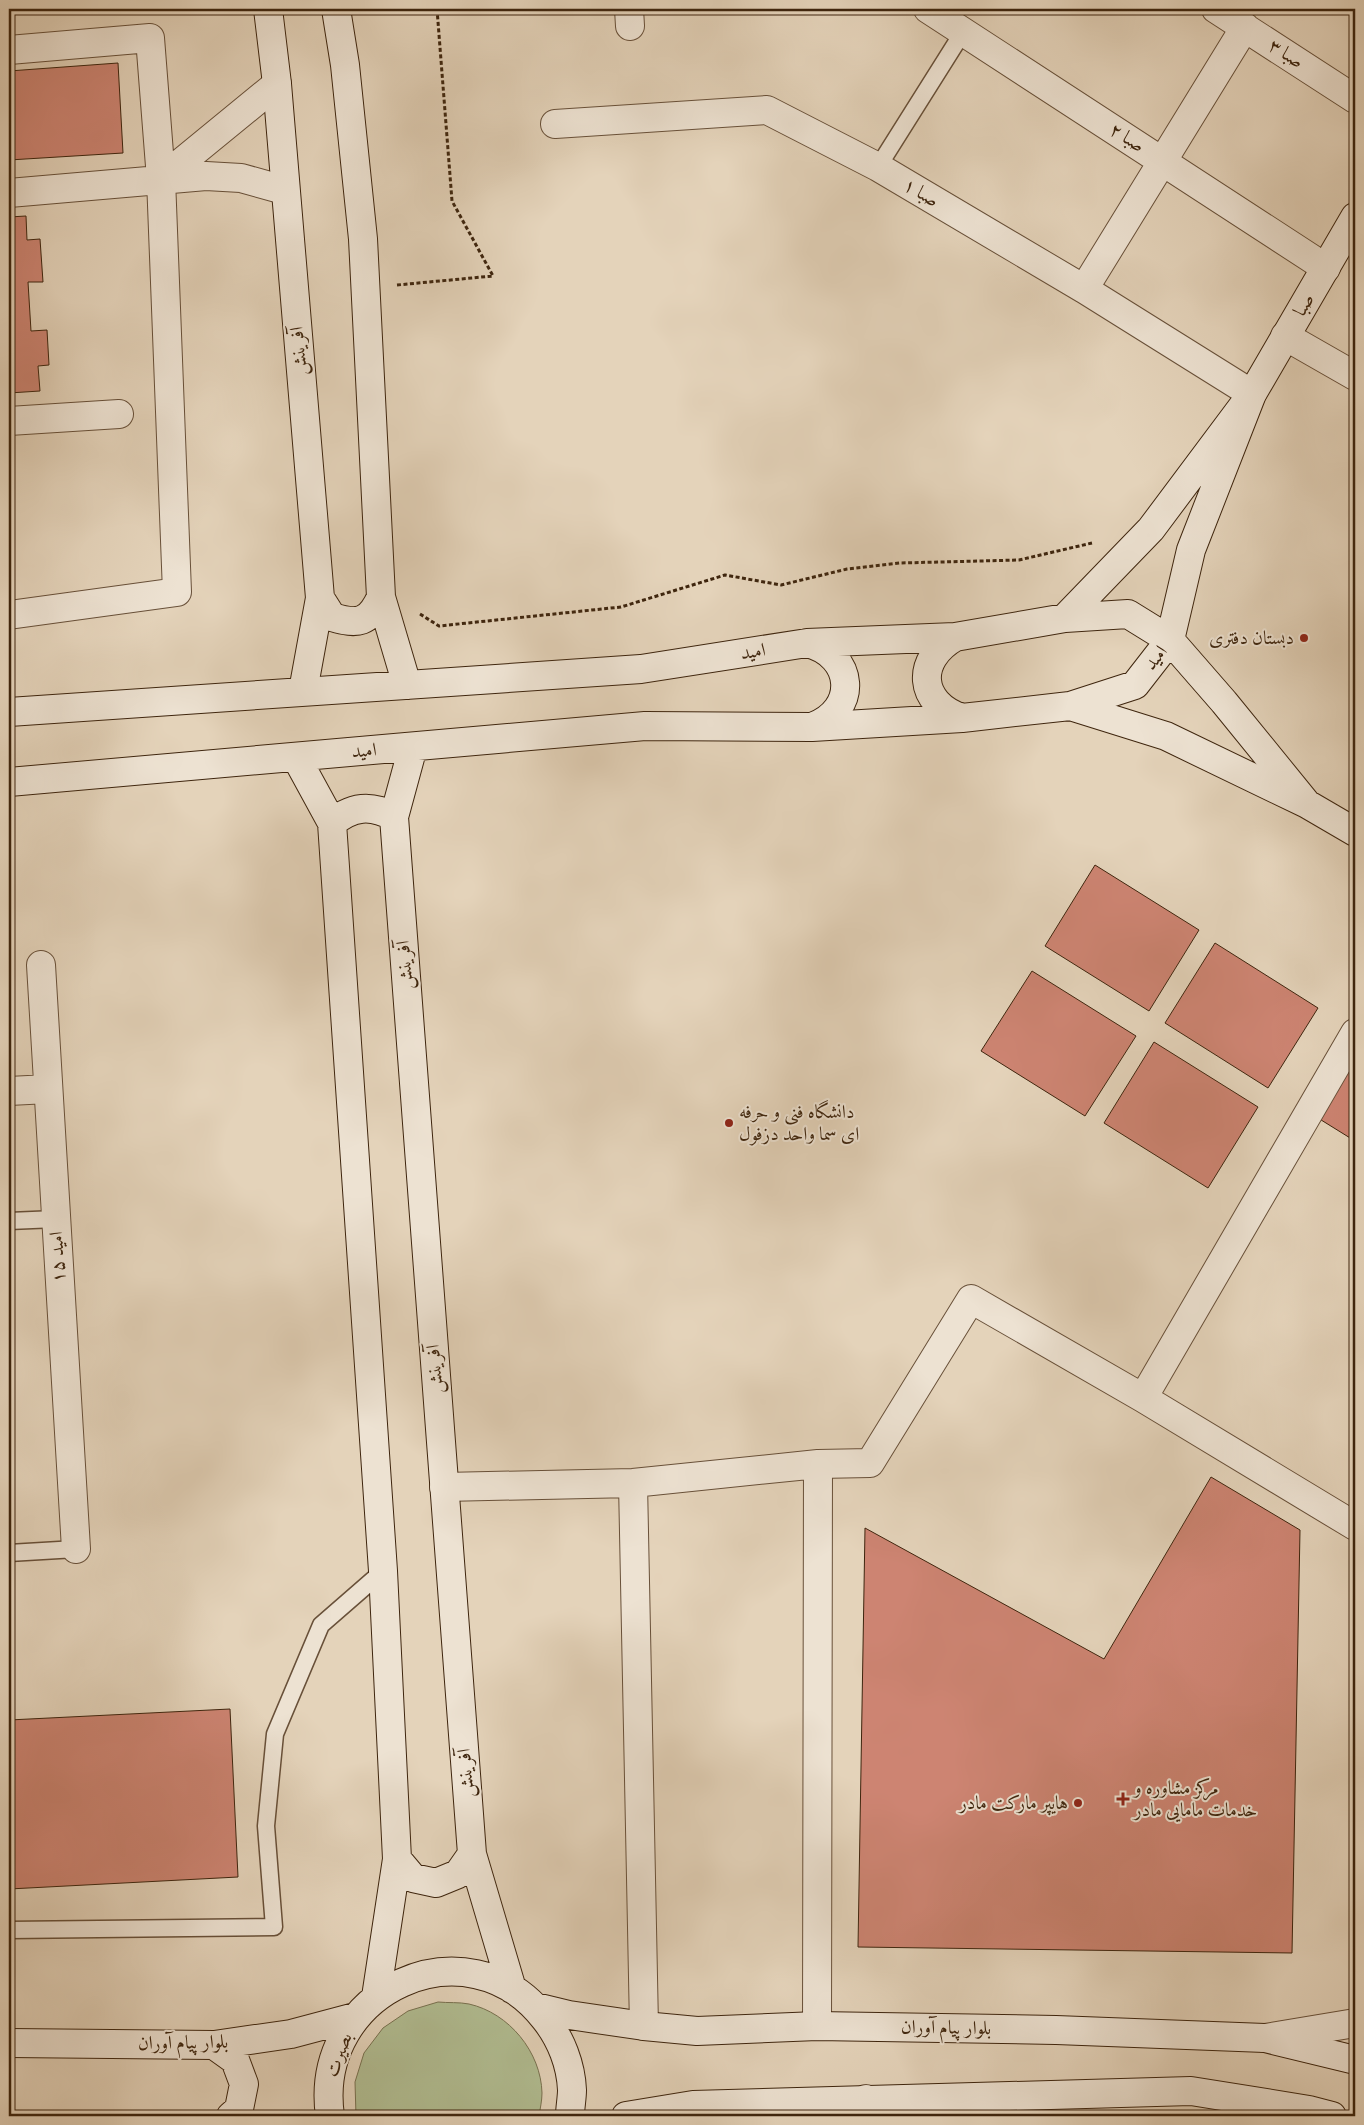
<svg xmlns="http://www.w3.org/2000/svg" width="1364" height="2125" font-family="'IM FELL DW Pica',Amiri,serif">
  <rect width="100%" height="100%" fill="#e4d3ba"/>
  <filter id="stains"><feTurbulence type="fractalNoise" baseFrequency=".004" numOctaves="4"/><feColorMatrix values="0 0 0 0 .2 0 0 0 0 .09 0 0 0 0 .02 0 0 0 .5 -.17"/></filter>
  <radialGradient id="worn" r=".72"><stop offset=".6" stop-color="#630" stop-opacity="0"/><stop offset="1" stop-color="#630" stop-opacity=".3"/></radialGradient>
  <path fill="#b1bd92" stroke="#787150" d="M438 2002C448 2003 459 2002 469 2004 509 2013 541 2052 542 2093 542 2101 540 2109 539 2116H356L355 2082 364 2053 383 2028 408 2011Z"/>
  <path fill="#cd8472" stroke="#3e250e" d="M118 63 123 153 9 160V71Z
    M26 216 27 240 40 239 43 282H28L31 331 47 330 49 365 38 366 40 391 9 393V217Z
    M1095 865 1199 930 1149 1011 1045 946Z
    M1215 943 1318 1008 1268 1088 1165 1023Z
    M1032 971 1136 1036 1085 1116 981 1051Z
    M1355 1029V1141L1305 1110Z
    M1154 1042 1258 1107 1208 1188 1104 1123Z
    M1211 1477 1300 1530 1292 1953 858 1947 865 1528 1104 1659Z
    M230 1709 238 1877 9 1889V1720Z"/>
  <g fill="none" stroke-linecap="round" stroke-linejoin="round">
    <defs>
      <path id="lane" d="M878 167 963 32
        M9 1221 56 1219
        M9 1553 76 1549
        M9 1930 274 1927 266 1826 275 1734 321 1625 383 1571"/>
      <path id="street" d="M629 9 630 26
        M928 9 1326 268
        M1216 9 1355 99
        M9 50 150 38 161 179 177 592 9 615
        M555 124 767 110 878 167 1084 289 1252 394
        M161 179 277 84
        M9 193 206 176 241 178 284 190
        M1084 289 1245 27
        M1285 336 1355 376
        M9 421 119 414
        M41 965 76 1549
        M9 1091 48 1089
        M1143 1398 1355 1033
        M633 1483 644 2026
        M444 1487 633 1483 818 1464 870 1463 971 1299 1143 1398 1355 1526
        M817 2026 818 1464
        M1265 2038 1355 2023
        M866 2099 901 2116"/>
      <path id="secondary" d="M268 9 277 84 320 598 303 691
        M336 9 345 65 363 239 381 597 407 685
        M1252 394 1355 217
        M320 598 332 617C358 625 369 623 381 597
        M955 637C915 660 918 703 962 718
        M807 643C855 655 859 710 812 727
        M1070 706 1166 736 1307 804 1355 832
        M9 712 641 669 807 643 955 637 1065 618 1128 614 1170 640 1224 702 1307 804
        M413 747 394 817 472 1854 512 1989
        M296 757 332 823 383 1571 397 1859 376 1997
        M9 782 645 726 812 727 962 718 1070 706 1135 685 1170 640 1191 550 1252 394 1151 529 1065 618
        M332 823C352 806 371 804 394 817
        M397 1859 413 1878 436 1883 458 1874 472 1854
        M536 2007 569 2015 644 2026 697 2031 817 2026 1056 2030 1265 2038 1355 2060
        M9 2043 214 2045 291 2034 355 2017
        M214 2045 235 2060 244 2084 239 2109 231 2116
        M330 2116C312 1990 468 1919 545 2019 561 2039 571 2065 572 2090 572 2098 570 2108 570 2116
        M626 2116 693 2105 1191 2091 1309 2110 1332 2116"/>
    </defs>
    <use href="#lane" stroke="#685039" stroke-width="19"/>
    <use href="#street" stroke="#685039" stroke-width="30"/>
    <use href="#secondary" stroke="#3e250e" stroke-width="30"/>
    <path stroke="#3e250e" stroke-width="3" stroke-dasharray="4 2.5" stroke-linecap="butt" d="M397 285 493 276 452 201 437 9
      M420 614 439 626 621 607 725 575 781 585 847 569 900 563 1019 560 1092 543"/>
    <use href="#lane" stroke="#ede2d2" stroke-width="16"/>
    <use href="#street" stroke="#ede2d2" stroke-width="28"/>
    <use href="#secondary" stroke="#ede2d2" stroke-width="28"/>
  </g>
  <g fill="#8f2418" stroke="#ede2d2" stroke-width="2">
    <circle cx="1304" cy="638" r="5"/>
    <circle cx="729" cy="1123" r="5"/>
    <path d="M1120.5 1791.5h5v5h5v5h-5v5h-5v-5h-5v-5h5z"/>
    <circle cx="1078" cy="1803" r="5"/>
  </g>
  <g text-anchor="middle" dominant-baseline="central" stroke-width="4" stroke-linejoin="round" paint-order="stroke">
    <g font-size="19" fill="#3e250e" stroke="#ede2d2">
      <text transform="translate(1286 54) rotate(33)">صبا ۳</text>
      <text transform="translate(1127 138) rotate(33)">صبا ۲</text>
      <text transform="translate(921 193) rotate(31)">صبا ۱</text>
      <text transform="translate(1304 305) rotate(-60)">صبا</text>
      <text transform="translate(299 351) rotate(-95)">آفرینش</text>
      <text transform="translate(753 652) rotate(-9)">امید</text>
      <text transform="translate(1156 658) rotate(-52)">امید</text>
      <text transform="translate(364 751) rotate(-5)">امید</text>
      <text transform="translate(405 965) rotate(-94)">آفرینش</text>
      <text transform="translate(58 1257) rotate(-93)">امید ۱۵</text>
      <text transform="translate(435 1369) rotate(-94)">آفرینش</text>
      <text transform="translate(466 1773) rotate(-94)">آفرینش</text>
      <text transform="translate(946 2028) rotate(1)">بلوار پیام آوران</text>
      <text transform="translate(183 2043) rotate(-1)">بلوار پیام آوران</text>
      <text transform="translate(339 2055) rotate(-70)">بصیرت</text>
    </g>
    <g font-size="19" fill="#3e250e" stroke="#ede2d2" text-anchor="end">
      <text x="1294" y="638">دبستان دفتری</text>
      <text x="739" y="1112" text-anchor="start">دانشگاه فنی و حرفه<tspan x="739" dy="22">ای سما واحد دزفول</tspan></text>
      <text x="1134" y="1788" text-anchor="start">مرکز مشاوره و<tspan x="1134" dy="22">خدمات مامایی مادر</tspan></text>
      <text x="1068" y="1803">هایپر مارکت مادر</text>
    </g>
  </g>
  <rect width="1364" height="2125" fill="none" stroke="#e4d3ba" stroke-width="30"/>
  <rect x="10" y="10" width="1344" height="2105" fill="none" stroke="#3e250e" stroke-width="2.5"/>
  <rect x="15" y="15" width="1334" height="2095" fill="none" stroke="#3e250e"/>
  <rect width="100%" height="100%" filter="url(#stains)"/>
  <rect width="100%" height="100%" fill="url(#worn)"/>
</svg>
